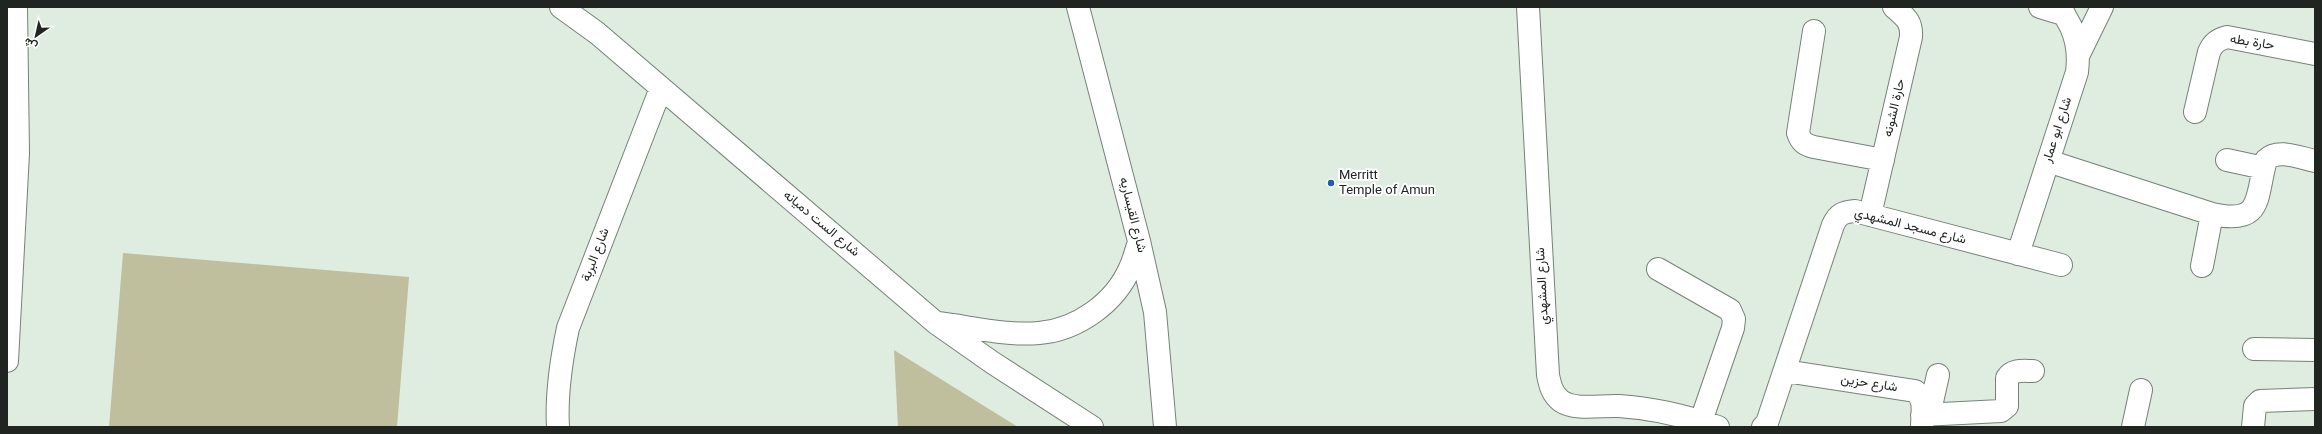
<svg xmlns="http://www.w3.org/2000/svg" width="2322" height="434" font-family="Georgia,Vazirmatn,serif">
  <rect width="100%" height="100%" fill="#dfede1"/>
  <path fill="#c0bf9d" d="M123 253 409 277 397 427H109Z
    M894 350 1018 427H898Z"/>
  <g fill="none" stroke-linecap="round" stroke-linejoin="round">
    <defs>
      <path id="minor" d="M561 7 597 33 936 323 993 363 1092 427
        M1078 7 1139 241 1155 312 1165 427
        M1528 7 1548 375C1550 385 1552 394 1561 401 1576 411 1602 405 1619 406 1652 408 1686 416 1718 427
        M2040 7 2063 14
        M1814 31 1798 133C1801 142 1805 145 1814 147L1883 160
        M2079 54 2102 7
        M2195 112 2209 52C2213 43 2217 40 2227 37L2315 54
        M2227 160 2264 168
        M2048 161 2212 214C2264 225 2255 198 2266 160 2278 148 2300 158 2315 161
        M1870 215 1911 37C1912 21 1905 17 1894 7
        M2018 254 2077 72C2079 56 2078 42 2071 27 2068 20 2063 15 2062 7
        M2202 266 2212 214
        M1658 269 1730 310 1734 319 1733 328 1701 421
        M938 323C971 327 1006 336 1039 333 1077 330 1115 303 1130 268 1134 260 1136 250 1139 242
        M2254 349 2315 350
        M7 361 18 153 16 7
        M1785 371 1915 391C1926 399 1922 414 1922 427
        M1922 415 2001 411 2007 406V378C2013 369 2023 371 2033 371
        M1929 415 1938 375
        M558 427C556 393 561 361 568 328L661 88
        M1763 427 1767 423 1833 225C1838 214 1843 212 1855 211L2061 265
        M2133 427 2141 390
        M2253 427 2255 406 2260 401 2315 399"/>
    </defs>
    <use href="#minor" stroke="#758277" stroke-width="24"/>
    <use href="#minor" stroke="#fff" stroke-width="22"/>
  </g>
  <circle fill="#1d5eaf" stroke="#fff" stroke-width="1.5" cx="1331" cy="183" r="4"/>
  <g text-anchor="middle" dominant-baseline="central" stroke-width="4" stroke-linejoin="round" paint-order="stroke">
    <g font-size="13" fill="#202521" stroke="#fff">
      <text transform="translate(2252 43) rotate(9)">حارة بطه</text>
      <text transform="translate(1895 108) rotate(-77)">حارة الشونه</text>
      <text transform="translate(2058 130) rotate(-72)">شارع ابو عمار</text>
      <text transform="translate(1132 215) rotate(76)">شارع القيساريه</text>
      <text transform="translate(821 224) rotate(40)">شارع الست دميانه</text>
      <text transform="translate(1910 227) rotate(14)">شارع مسجد المشهدي</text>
      <text transform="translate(596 255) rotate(-69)">شارع البربة</text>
      <text transform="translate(1543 286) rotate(-93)">شارع المشهدي</text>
      <text transform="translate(1869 384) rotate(9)">شارع حزين</text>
    </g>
    <g font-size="13" fill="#202521" stroke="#fff" text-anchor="start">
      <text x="1339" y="176">Merritt<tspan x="1339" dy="15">Temple of Amun</tspan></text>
    </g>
  </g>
  <rect width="2322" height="434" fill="none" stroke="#202521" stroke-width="16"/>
  <g transform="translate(36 36) rotate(214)" stroke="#ffffff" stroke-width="3" paint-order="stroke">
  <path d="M0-3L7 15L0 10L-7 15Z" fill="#202521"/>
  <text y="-6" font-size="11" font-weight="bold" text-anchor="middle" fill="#202521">ش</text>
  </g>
</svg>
